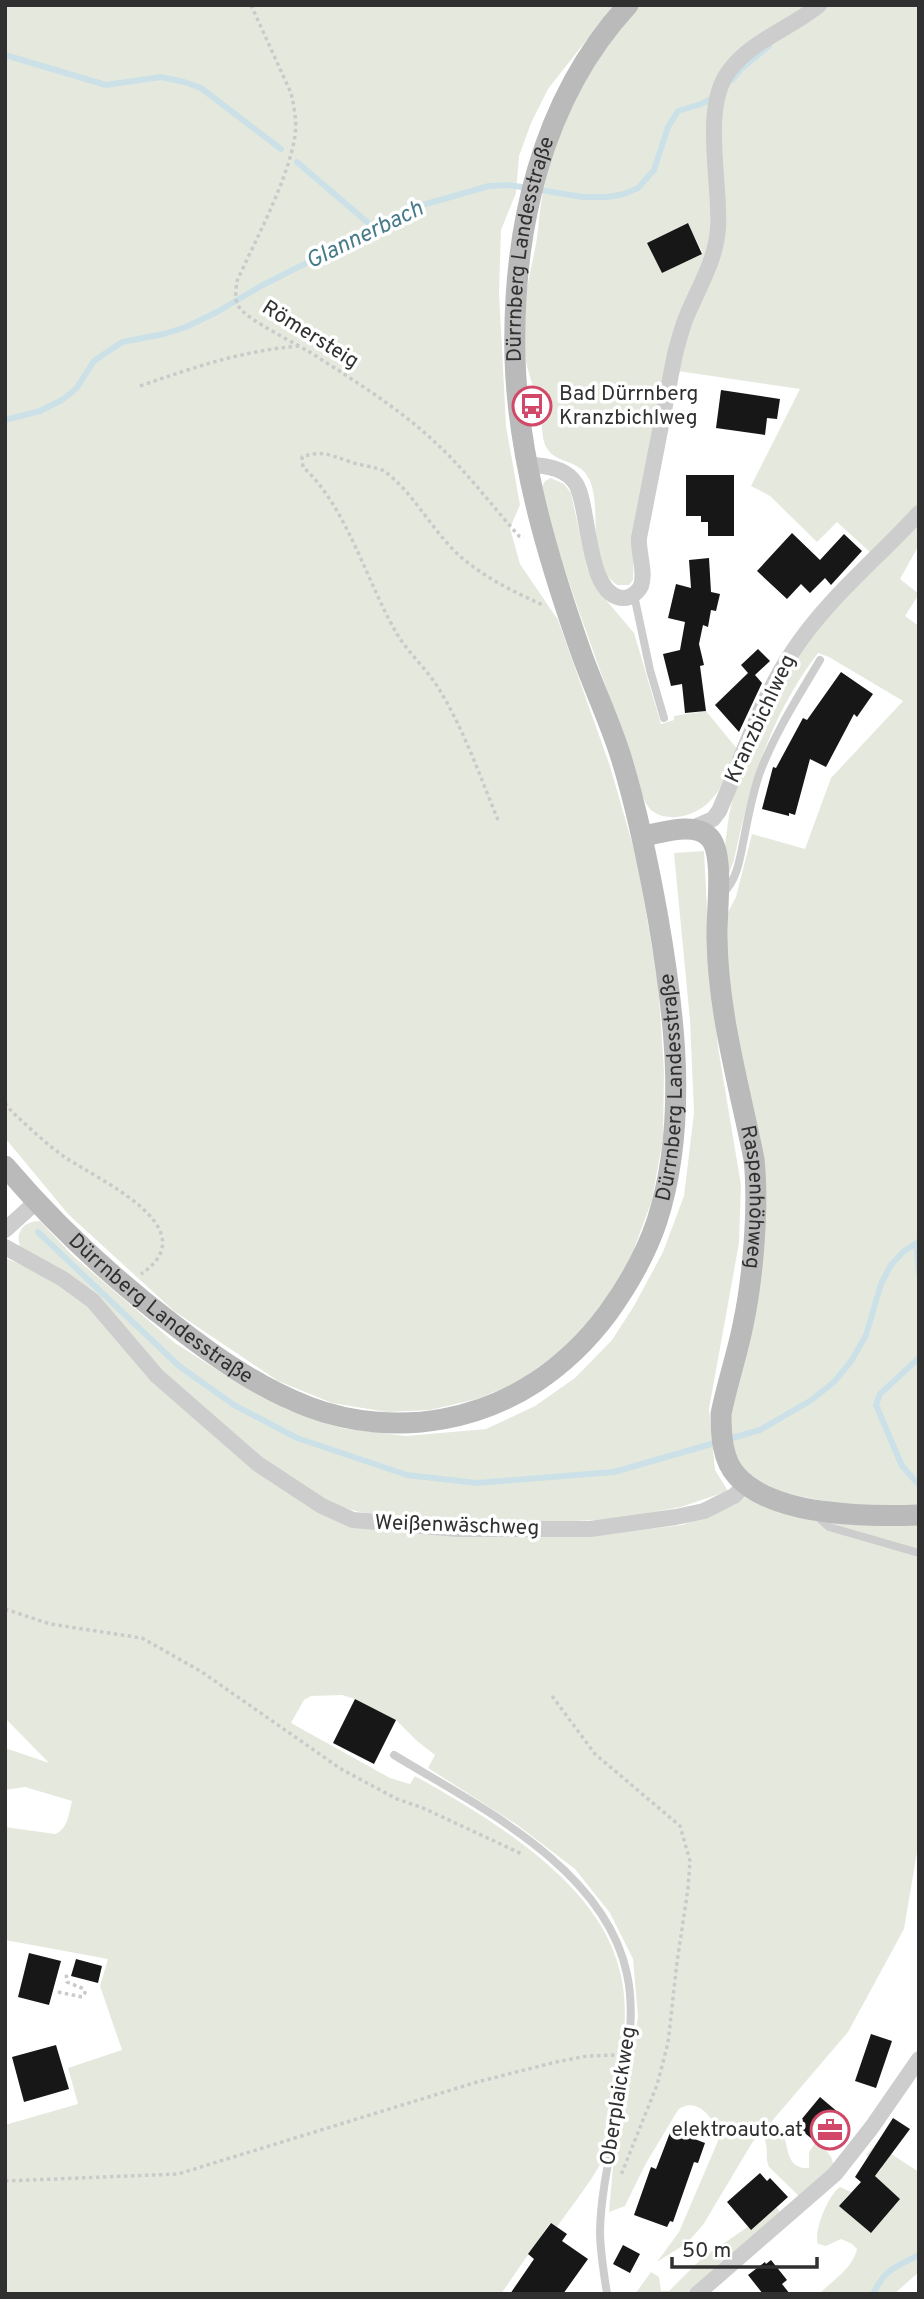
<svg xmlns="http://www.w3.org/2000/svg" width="924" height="2299" font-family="Overpass,sans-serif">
  <rect width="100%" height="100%" fill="#fff"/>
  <path fill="#e5e9dd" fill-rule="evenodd" d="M5 5H614L548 89 531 123 519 156 516 193 501 230 499 293 506 426 520 505 510 528 520 564 558 620 610 766 637 860 658 982 664 1071 663 1138 652 1200 631 1257 598 1311 560 1352 516 1383 477 1399 430 1410 387 1412 332 1403 278 1381 174 1311 68 1214 5 1138Z
    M640 5H808C775 31 738 46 715 84L727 88 731 74 754 52 827 5H919L917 371 919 504 872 554 837 522 817 542 770 496 751 486 800 389 678 371 694 310 711 273 718 253 722 233V188L712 191 709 251 681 313 668 358 634 536 633 580 629 585H617C584 561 603 513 590 481 580 456 552 467 544 442 541 430 542 417 539 406 534 387 526 369 524 349 520 316 528 282 535 249 539 230 539 211 543 192 557 121 594 59 640 5ZM687 223 703 253 662 273 647 243Z
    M551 478 564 484 571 493 587 568 601 594 634 633 661 724 674 720V716L706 711 738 750C724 781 715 812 677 817 668 818 659 816 652 811 639 800 625 740 618 721 591 643 561 568 541 488L545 481Z
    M919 523V545L900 579 919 594 905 616 919 626V1507C882 1510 798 1501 764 1485 756 1481 745 1472 740 1464 731 1450 732 1434 730 1417L765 1210 730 1012 726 916 736 897 752 834 805 849 831 778 903 701 829 657 818 653C770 716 750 784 734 860L729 873 725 845 729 815 737 780 761 722 811 633Z
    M704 851 709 948 718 1047 741 1185 739 1243 709 1409 715 1470 728 1491 681 1507 615 1519 535 1523 379 1517 337 1506 310 1491 261 1458 21 1249C14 1233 23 1221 40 1221L73 1256 175 1343 225 1375 288 1410 341 1428 406 1436 486 1429 535 1406 575 1378 612 1340 634 1306 663 1252 684 1196 694 1113 690 1020 674 853Z
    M5 1258 29 1268 85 1300 122 1343 340 1522 389 1532 581 1537 682 1525 735 1505 748 1495 919 1510V1840L904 1929 848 2032 772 2121C777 2126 783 2132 785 2140 789 2154 789 2169 809 2168V2152L816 2142C824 2149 834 2155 833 2167L802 2199 769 2167C764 2155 771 2149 761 2132L752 2143 703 2225 687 2243 657 2262 679 2232 718 2141C719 2122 697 2094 678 2110L645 2165 625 2206 609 2212 613 2167 638 2017 633 1959 610 1913 575 1869 516 1824 428 1768 435 1755 417 1741 396 1720 355 1699 342 1695 311 1696 304 1700 291 1723 390 1778 410 1784 415 1776C488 1817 597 1881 619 1968 628 1999 625 2031 621 2062 617 2089 612 2132 604 2156 598 2173 568 2211 557 2227L550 2223 501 2294H5V2125L78 2104 68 2068 122 2050 100 1986 108 1959 5 1940V1827L55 1834C68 1829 69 1813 72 1801L25 1787 5 1790V1748L49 1763 5 1718Z
    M876 2144 919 2172V2272L894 2294H819C832 2281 853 2268 857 2249L852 2244 841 2239 826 2246 818 2244C813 2231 829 2194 840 2187L851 2192 840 2205 900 2199 875 2176 882 2168 866 2155Z
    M777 2207 780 2213 688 2294H635L651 2272 659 2277 661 2291H669L701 2259 749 2226 752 2229Z"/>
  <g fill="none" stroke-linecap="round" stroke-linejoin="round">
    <path stroke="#cce1e7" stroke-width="6" d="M5 55 106 85 161 77 184 82 201 88 281 149
      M732 80 741 69 769 46
      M297 162 374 228
      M5 420 40 411 62 400 76 389 94 361 122 342 164 334 186 327 217 312 261 286 419 206 489 186 509 185 583 197H608L624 194 638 188 654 170 668 127 678 111 701 104 715 97
      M38 1232 179 1366 234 1405 297 1438 407 1475 477 1483 614 1472 760 1430 810 1401 834 1382 852 1360 866 1335 881 1284 891 1265 903 1252 918 1242
      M918 1243 917 1251 919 1273
      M919 1358 880 1394 876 1405 902 1466 919 1485
      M873 2294C885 2269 895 2267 919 2255"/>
  </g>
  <path fill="#171717" d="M688 223 702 254 662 273 647 243Z
    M721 390 780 399 777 419 767 418 765 435 716 428Z
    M686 475H734V536H708V522H701V516H686Z
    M792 533 820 560 844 534 862 551 831 585 825 578 810 593 801 584 787 599 757 571Z
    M709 558 711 592 720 594 716 611 711 610 708 627 703 625 699 644 704 665 700 666 706 711 685 713 682 684 671 686 663 654 680 650 685 622 668 618 676 584 691 588 689 560Z
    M758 649 770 661 755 675 762 683 739 732 715 705 748 673 741 665Z
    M841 672 873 694 857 717 854 714 826 767 810 759 795 815 789 813V816L762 809 773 767 776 768 803 718 807 720Z
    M355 1699 396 1720 374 1764 333 1743Z
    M29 1953 61 1961 49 2005 18 1997Z
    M76 1959 102 1966 98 1983 71 1976Z
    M871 2034 892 2041 876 2088 855 2081Z
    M56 2045 69 2089 24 2102 12 2057Z
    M820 2097 846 2119 822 2147 796 2126Z
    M893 2118 910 2129 875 2176 900 2199 871 2233 839 2206 861 2182 855 2177Z
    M671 2130 705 2143 698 2163 694 2162 673 2222 670 2221 667 2227 634 2215 651 2167 656 2169Z
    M760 2173 767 2181 770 2178 788 2197 751 2230 727 2202Z
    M551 2223 567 2234 562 2241 588 2259 563 2294H510L534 2259 528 2254Z
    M623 2245 640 2254 630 2273 613 2264Z
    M771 2260 787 2280 782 2284 790 2294H763L748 2275 765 2262 766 2264Z"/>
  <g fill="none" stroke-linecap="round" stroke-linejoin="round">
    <path stroke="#cacaca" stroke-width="3.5" stroke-dasharray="3.5 3.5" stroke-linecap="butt" d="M251 5 291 93C294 106 297 121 295 136 288 180 256 239 237 281 236 289 234 300 239 307 248 321 300 345 316 356 358 383 401 410 437 444 467 472 492 506 519 536L524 537
      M140 386C195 367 241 351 299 346
      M498 820C480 776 464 730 439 689 427 669 409 654 397 634 367 583 347 507 303 467L302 457C320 450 330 455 348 461 357 465 378 467 384 471 413 491 433 533 462 558 487 579 516 593 545 606
      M5 1103 12 1112C29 1127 47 1145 66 1158 101 1181 208 1229 141 1274
      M5 1609 50 1624 142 1638 202 1672 341 1769 397 1799 423 1808 522 1854
      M552 1696 595 1754 680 1826 690 1861 688 1889 677 1962 668 2043 657 2085 621 2175
      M58 1992 82 1997 85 1993 84 1989 67 1982 66 1972
      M5 2181 178 2174 477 2082 556 2062 587 2056 615 2055"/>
    <path stroke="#cdcdcd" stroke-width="8" d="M634 595 650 670 664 718
      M723 893C738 879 740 857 744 838 748 817 752 796 759 775 774 734 798 697 820 660
      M820 1512 821 1520 829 1527 919 1553
      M394 1755C478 1806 605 1868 627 1974 636 2016 627 2058 620 2100 613 2143 601 2187 600 2231 600 2252 604 2273 607 2294"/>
    <path stroke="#cdcdcd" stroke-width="16" d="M528 465C545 465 566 468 576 484 590 507 586 598 624 598 631 598 638 592 641 586 646 572 638 553 639 538L675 354C679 340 682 326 688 313 700 285 716 259 718 228 721 183 701 108 729 71 752 40 790 29 819 5
      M690 829 713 819 719 811C743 757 760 700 793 651 827 599 878 558 919 513
      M5 1230 36 1202
      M5 1247 63 1279 93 1301 157 1376 258 1464 322 1506 353 1520 457 1529H590L676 1517 704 1511 734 1496 746 1484
      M697 2294 835 2174 872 2127 919 2059"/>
    <g stroke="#bababa" stroke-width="21">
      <path id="s1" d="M643 836C662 833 695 821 710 838 725 855 716 914 717 938 718 1013 739 1085 754 1159 759 1207 753 1278 743 1325 737 1355 727 1384 721 1414 721 1434 722 1460 737 1476 773 1516 868 1517 919 1515"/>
      <path id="s2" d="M5 1166C56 1226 112 1278 174 1325 215 1357 259 1388 309 1407 351 1423 399 1427 443 1419 511 1407 567 1368 608 1313 628 1285 646 1254 657 1221 688 1124 675 1016 658 918 648 862 637 808 620 754 609 720 594 688 582 655 548 559 518 460 515 358 512 232 540 101 628 5"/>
    </g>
  </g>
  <defs>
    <symbol id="bus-ring" viewBox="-11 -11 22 22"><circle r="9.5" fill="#fff" stroke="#d24868" stroke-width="1.5"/><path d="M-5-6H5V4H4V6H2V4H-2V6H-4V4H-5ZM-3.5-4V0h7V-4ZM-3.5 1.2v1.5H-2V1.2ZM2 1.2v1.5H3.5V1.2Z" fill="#d24868"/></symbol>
    <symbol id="office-ring" viewBox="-11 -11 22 22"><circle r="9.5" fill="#fff" stroke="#d24868" stroke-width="1.5"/><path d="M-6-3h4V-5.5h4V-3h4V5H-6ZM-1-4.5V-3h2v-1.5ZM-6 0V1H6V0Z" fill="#d24868"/></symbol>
  </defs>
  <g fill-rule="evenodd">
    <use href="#bus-ring" x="510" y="384" width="44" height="44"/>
    <use href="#office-ring" x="808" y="2108" width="44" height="44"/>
  </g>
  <g text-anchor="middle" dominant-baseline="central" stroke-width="7" stroke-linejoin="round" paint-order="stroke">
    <g font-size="21" fill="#303030" stroke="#fff">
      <text stroke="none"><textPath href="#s2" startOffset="1829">Dürrnberg Landesstraße</textPath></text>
      <text transform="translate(310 335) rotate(32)">Römersteig</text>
      <text transform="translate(761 719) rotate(-65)">Kranzbichlweg</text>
      <text stroke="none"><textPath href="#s2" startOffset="968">Dürrnberg Landesstraße</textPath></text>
      <text stroke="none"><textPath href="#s1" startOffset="434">Raspenhöhweg</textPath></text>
      <text stroke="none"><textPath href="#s2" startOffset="212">Dürrnberg Landesstraße</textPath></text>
      <text transform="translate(457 1526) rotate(2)">Weißenwäschweg</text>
      <text transform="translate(619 2096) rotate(-81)">Oberplaickweg</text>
    </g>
    <g font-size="21" fill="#303030" stroke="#fff" text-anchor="start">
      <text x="559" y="394">Bad Dürrnberg<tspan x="559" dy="24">Kranzbichlweg</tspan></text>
      <text x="803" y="2130" text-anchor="end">elektroauto.at</text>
    </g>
    <g font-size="23" font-style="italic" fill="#477b8a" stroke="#fff">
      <text transform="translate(365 236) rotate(-26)">Glannerbach</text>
    </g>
  </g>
  <rect width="924" height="2299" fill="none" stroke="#303030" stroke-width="14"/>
  <path d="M672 2257v10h145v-10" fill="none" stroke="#303030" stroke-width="3.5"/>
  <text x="682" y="2257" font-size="21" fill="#303030" stroke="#ffffff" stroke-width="5" paint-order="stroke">50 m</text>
</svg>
